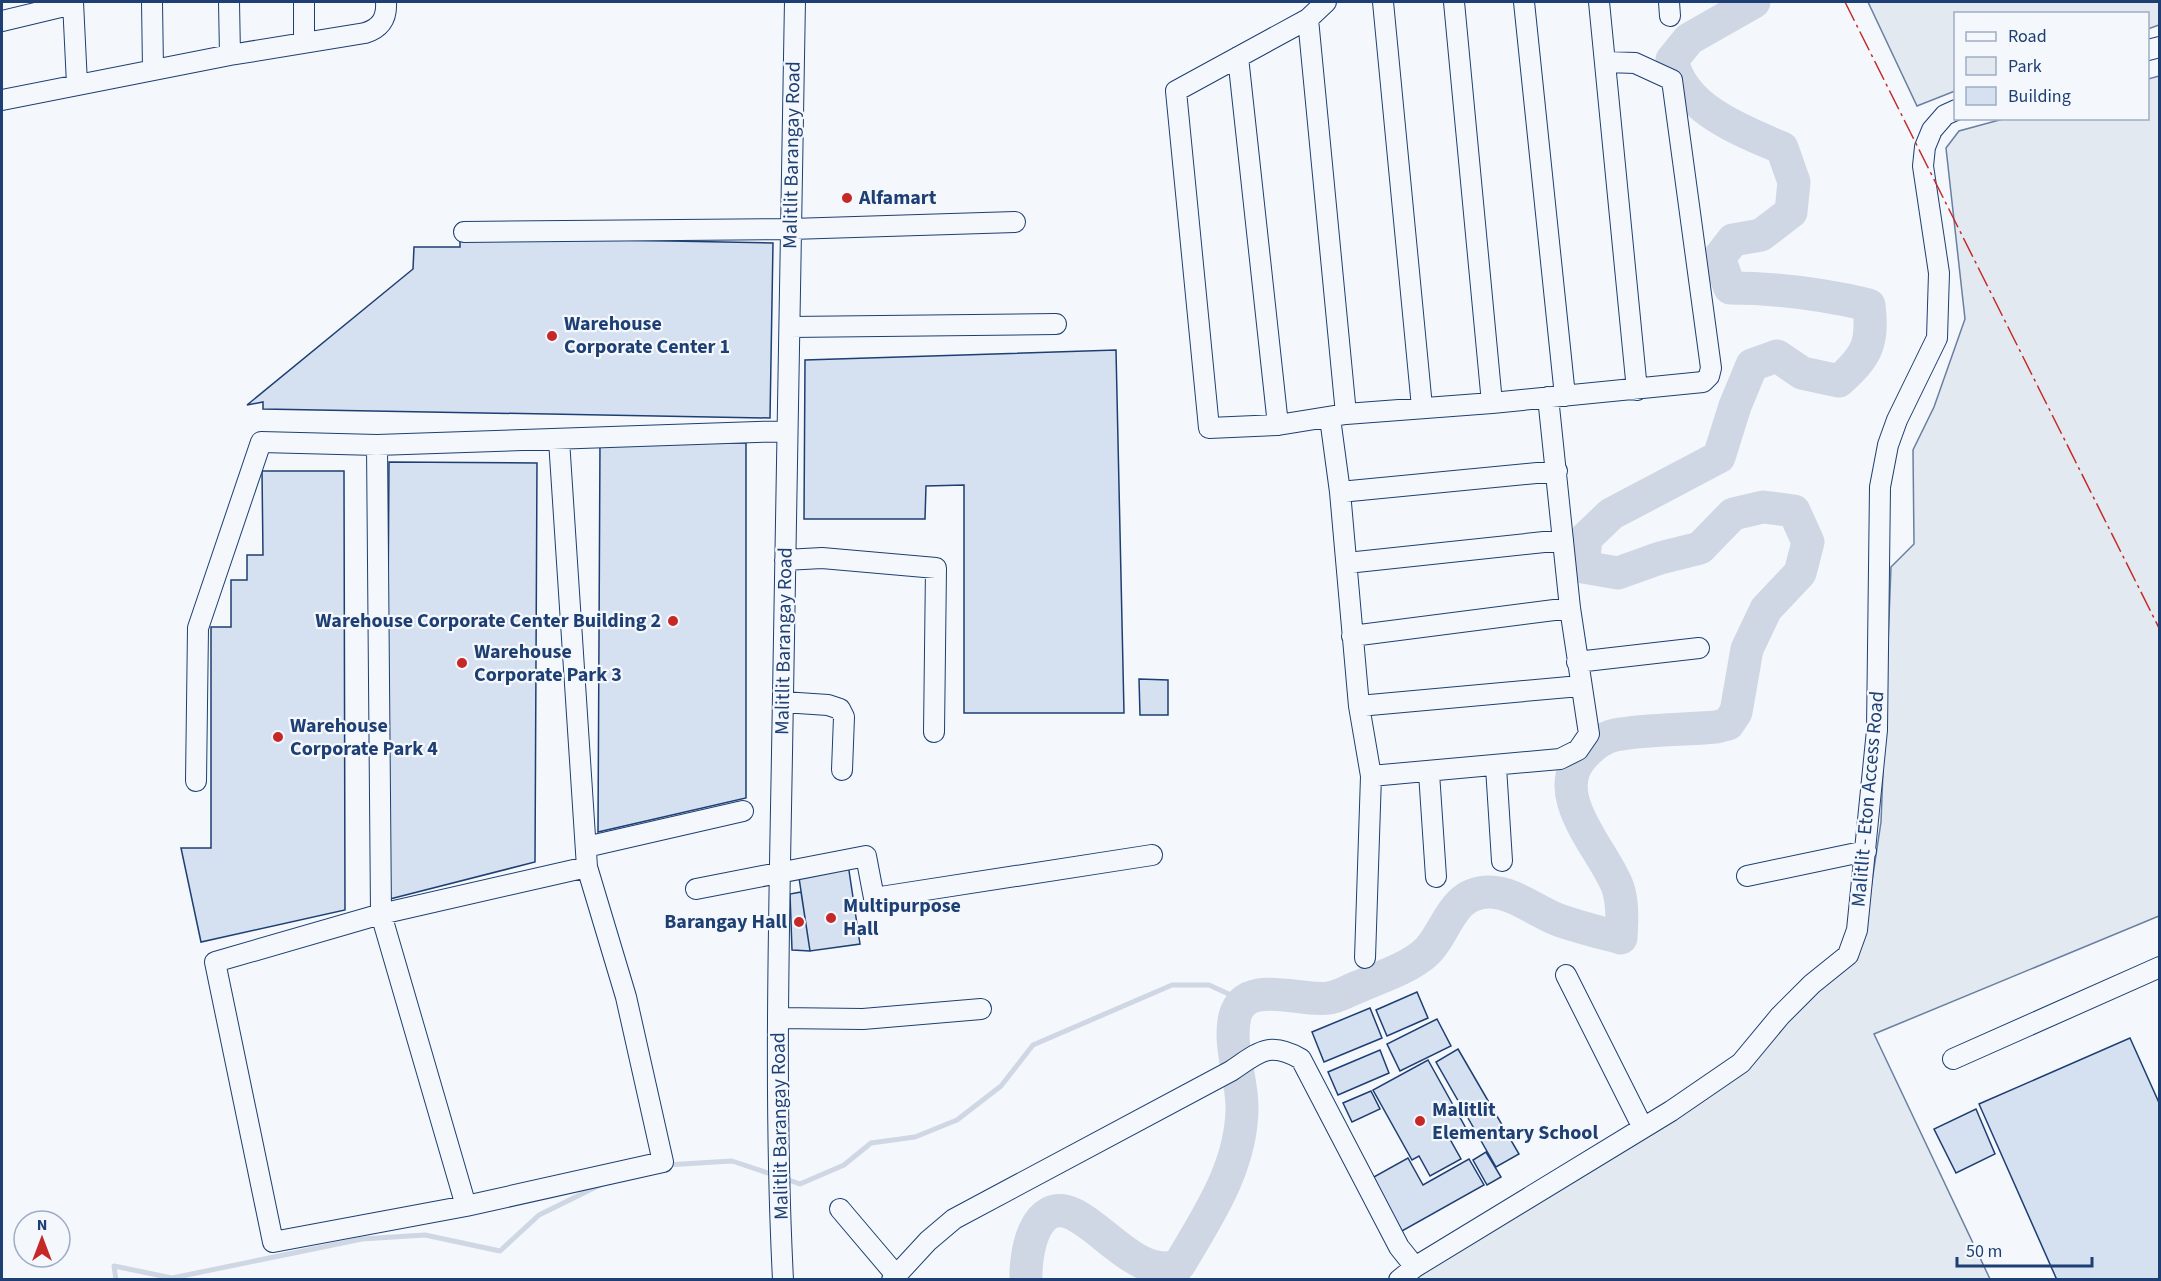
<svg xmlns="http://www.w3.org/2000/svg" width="2161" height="1281" font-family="'Source Sans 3',sans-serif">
  <rect width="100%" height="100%" fill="#f4f7fb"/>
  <path fill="#e3e9f0" stroke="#687fa3" stroke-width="1.5" d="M1868 2H2159V25L2148 29V14H1956L1955 91 1917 106Z
    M2159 76V916L1874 1034 1990 1279 1400 1280 1674 1115 1782 1018 1857 960 1864 934 1881 822 1891 567 1914 544 1913 450 1934 407 1965 319 1946 148 1959 131 2003 119 2148 118V79Z"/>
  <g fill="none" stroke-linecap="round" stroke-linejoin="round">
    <path stroke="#cfd7e4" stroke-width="5" d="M666 1165 732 1161 774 1175
      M783 1178 800 1184 844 1165 871 1143 915 1137 957 1120 1001 1086 1033 1045 1172 985H1209L1244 1001
      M116 1280 114 1266 172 1278 362 1239 425 1235 500 1251 539 1215 600 1185"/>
    <path stroke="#cfd7e4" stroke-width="33" d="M1026 1280C1025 1255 1034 1196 1073 1214 1104 1228 1141 1281 1179 1265 1208 1216 1242 1166 1242 1107 1242 1078 1228 1045 1235 1016 1246 977 1301 1003 1329 998 1339 997 1349 990 1358 987 1380 977 1404 970 1423 955 1447 936 1449 892 1489 892 1513 892 1534 910 1556 919 1577 927 1599 932 1621 938 1622 921 1623 904 1618 888 1605 851 1545 794 1584 755 1592 746 1603 738 1615 735 1647 729 1683 730 1716 727L1728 724 1736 712 1747 649 1766 609 1800 573 1808 542 1794 511 1763 507 1733 514 1700 548 1660 558 1618 573 1583 567 1586 538 1611 514 1719 457 1735 406 1752 365 1777 356 1802 373 1839 381C1868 355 1873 343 1869 305 1822 294 1778 288 1730 288L1719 258 1733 240 1761 235 1791 212 1794 182 1782 148C1740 130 1683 109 1672 60L1689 39 1754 2"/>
  </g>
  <path fill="#d5e0f0" stroke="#1d3f73" stroke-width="1.5" d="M460 237 773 243 770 418 263 409V402L247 405 413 269 414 247H460Z
    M1116 350 1124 713H964V485L926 486 925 519H804L805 360Z
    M600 442 746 443V798L598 832Z
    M389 462 537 463 535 862 386 900Z
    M262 471H344L345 910 201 942 181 848H211V627H231V580H247V555H263Z
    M1139 679 1168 680V715H1140Z
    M848 864 860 944 810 951 798 871Z
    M801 892 810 951 792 950 790 894Z
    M1417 992 1428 1018 1387 1036 1376 1010Z
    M1370 1008 1382 1038 1324 1062 1312 1032Z
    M1437 1019 1451 1046 1400 1071 1387 1044Z
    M2130 1038 2160 1105V1280H2057L1979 1104Z
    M1458 1049 1519 1154 1496 1167 1436 1062Z
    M1380 1050 1389 1073 1338 1095 1328 1072Z
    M1428 1060 1468 1132 1451 1141 1461 1159 1430 1176 1419 1156 1412 1160 1373 1090Z
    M1371 1091 1380 1109 1352 1122 1343 1103Z
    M1976 1109 1995 1154 1956 1173 1934 1129Z
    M1486 1152 1501 1177 1487 1185 1473 1160Z
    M1408 1158 1423 1185 1469 1159 1484 1185 1402 1231 1372 1178Z"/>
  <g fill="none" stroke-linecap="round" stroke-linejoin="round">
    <defs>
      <path id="minor" d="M73 2 77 84
        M152 2 153 69
        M229 2 230 55
        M304 2V42
        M1326 2 1308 19 1176 91 1209 428 1278 425 1346 414 1492 403 1703 382 1709 376 1711 368 1672 80 1635 63 1607 62
        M1383 2 1422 407
        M1454 2 1492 403
        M1524 2 1565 396
        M1599 2 1637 390
        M1669 2 1670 16
        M1308 19 1346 414
        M2 21 73 4
        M2148 50 2160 47
        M1238 57 1278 425
        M2 100 230 55 365 33C381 28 387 18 386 2
        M464 232 791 229 1015 222
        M790 327 1056 324
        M1330 418 1340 492 1359 706 1371 776 1365 958
        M559 440 587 867
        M377 445 381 914 466 1206
        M1340 492 1557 471
        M785 560 822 558 936 568 934 732
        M1347 563 1563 540
        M1352 636 1570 608
        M1577 662 1699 648
        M783 702 828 705 840 709 844 717 842 770
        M1359 706 1580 686
        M1496 767 1502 861
        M1429 773 1436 877
        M1371 776 1560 759 1578 750 1589 734 1570 608 1548 397
        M196 781 198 628 261 442 377 445 786 431
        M586 847 743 811
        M587 867 626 997 663 1162 466 1206 273 1242 215 962 381 914Z
        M1747 876 1866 851
        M696 889 866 856 874 898 1152 855
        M1566 975 1643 1128
        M779 1018 863 1019 981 1009
        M1953 1059 2160 967
        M840 1209 896 1275
        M783 1280C774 1104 779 928 782 753 786 502 790 252 795 2
        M892 1280 928 1241 954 1219 1231 1071C1258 1053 1269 1040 1301 1059L1399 1247 1415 1267
        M1399 1280 1415 1267 1671 1111 1741 1063 1780 1016 1812 984 1848 955 1857 930 1877 730 1880 487 1888 445 1897 420 1937 338 1939 273 1923 166 1925 147 1932 130 1945 115 1956 110"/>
    </defs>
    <use href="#minor" stroke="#1d3f73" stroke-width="22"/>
    <use href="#minor" stroke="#f4f7fb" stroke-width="20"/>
    <path stroke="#c62828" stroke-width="1.5" stroke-dasharray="21 4.5 3 4.5" stroke-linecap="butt" d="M1845 2 2160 630"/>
  </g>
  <g fill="#c62828" stroke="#f4f7fb" stroke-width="2">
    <circle cx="847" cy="198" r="6"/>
    <circle cx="552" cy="336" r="6"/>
    <circle cx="673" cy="621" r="6"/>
    <circle cx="462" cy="663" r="6"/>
    <circle cx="278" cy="737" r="6"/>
    <circle cx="831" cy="918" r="6"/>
    <circle cx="799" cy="922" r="6"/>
    <circle cx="1420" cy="1121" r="6"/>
  </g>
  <g text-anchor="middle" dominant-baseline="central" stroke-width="4.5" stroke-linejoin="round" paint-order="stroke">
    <g font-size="20" fill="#1d3f73" stroke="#f4f7fb">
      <text transform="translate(792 155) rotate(-89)">Malitlit Barangay Road</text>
      <text transform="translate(784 641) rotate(-89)">Malitlit Barangay Road</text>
      <text transform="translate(1868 799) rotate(-85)">Malitlit - Eton Access Road</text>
      <text transform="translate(780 1126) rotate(-91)">Malitlit Barangay Road</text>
    </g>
    <g font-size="20" font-weight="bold" fill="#1d3f73" stroke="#f4f7fb" text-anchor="start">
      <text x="859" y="198">Alfamart</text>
      <text x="564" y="324">Warehouse<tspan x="564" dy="23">Corporate Center 1</tspan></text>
      <text x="661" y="621" text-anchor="end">Warehouse Corporate Center Building 2</text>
      <text x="474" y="652">Warehouse<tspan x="474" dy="23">Corporate Park 3</tspan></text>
      <text x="290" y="726">Warehouse<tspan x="290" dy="23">Corporate Park 4</tspan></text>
      <text x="843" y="906">Multipurpose<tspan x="843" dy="23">Hall</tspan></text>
      <text x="787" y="922" text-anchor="end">Barangay Hall</text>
      <text x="1432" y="1110">Malitlit<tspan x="1432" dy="23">Elementary School</tspan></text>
    </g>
  </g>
  <rect width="2161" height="1281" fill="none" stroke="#1d3f73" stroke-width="6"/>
  <rect x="1954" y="12" width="195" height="108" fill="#f4f7fb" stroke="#9eadc5" stroke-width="1.5"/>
  <rect x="1966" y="32" width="30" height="9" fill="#f4f7fb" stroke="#9eadc5" stroke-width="1.5"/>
  <text x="2008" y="42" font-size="18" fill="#1d3f73">Road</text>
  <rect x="1966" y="57" width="30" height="18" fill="#e3e9f0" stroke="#9eadc5" stroke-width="1.5"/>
  <text x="2008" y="72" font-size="18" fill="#1d3f73">Park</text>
  <rect x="1966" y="87" width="30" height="18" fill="#d5e0f0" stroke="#9eadc5" stroke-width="1.5"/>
  <text x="2008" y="102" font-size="18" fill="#1d3f73">Building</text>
  <g transform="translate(42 1239)"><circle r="28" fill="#f4f7fb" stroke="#9eadc5" stroke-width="1.5"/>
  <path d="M0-4.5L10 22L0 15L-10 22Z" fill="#c62828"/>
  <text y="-9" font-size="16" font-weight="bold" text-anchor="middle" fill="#1d3f73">N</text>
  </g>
  <path d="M1957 1257v9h135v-9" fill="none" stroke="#1d3f73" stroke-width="3"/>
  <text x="1966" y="1257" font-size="18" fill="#1d3f73" stroke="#f4f7fb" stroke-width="4.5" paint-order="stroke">50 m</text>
</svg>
